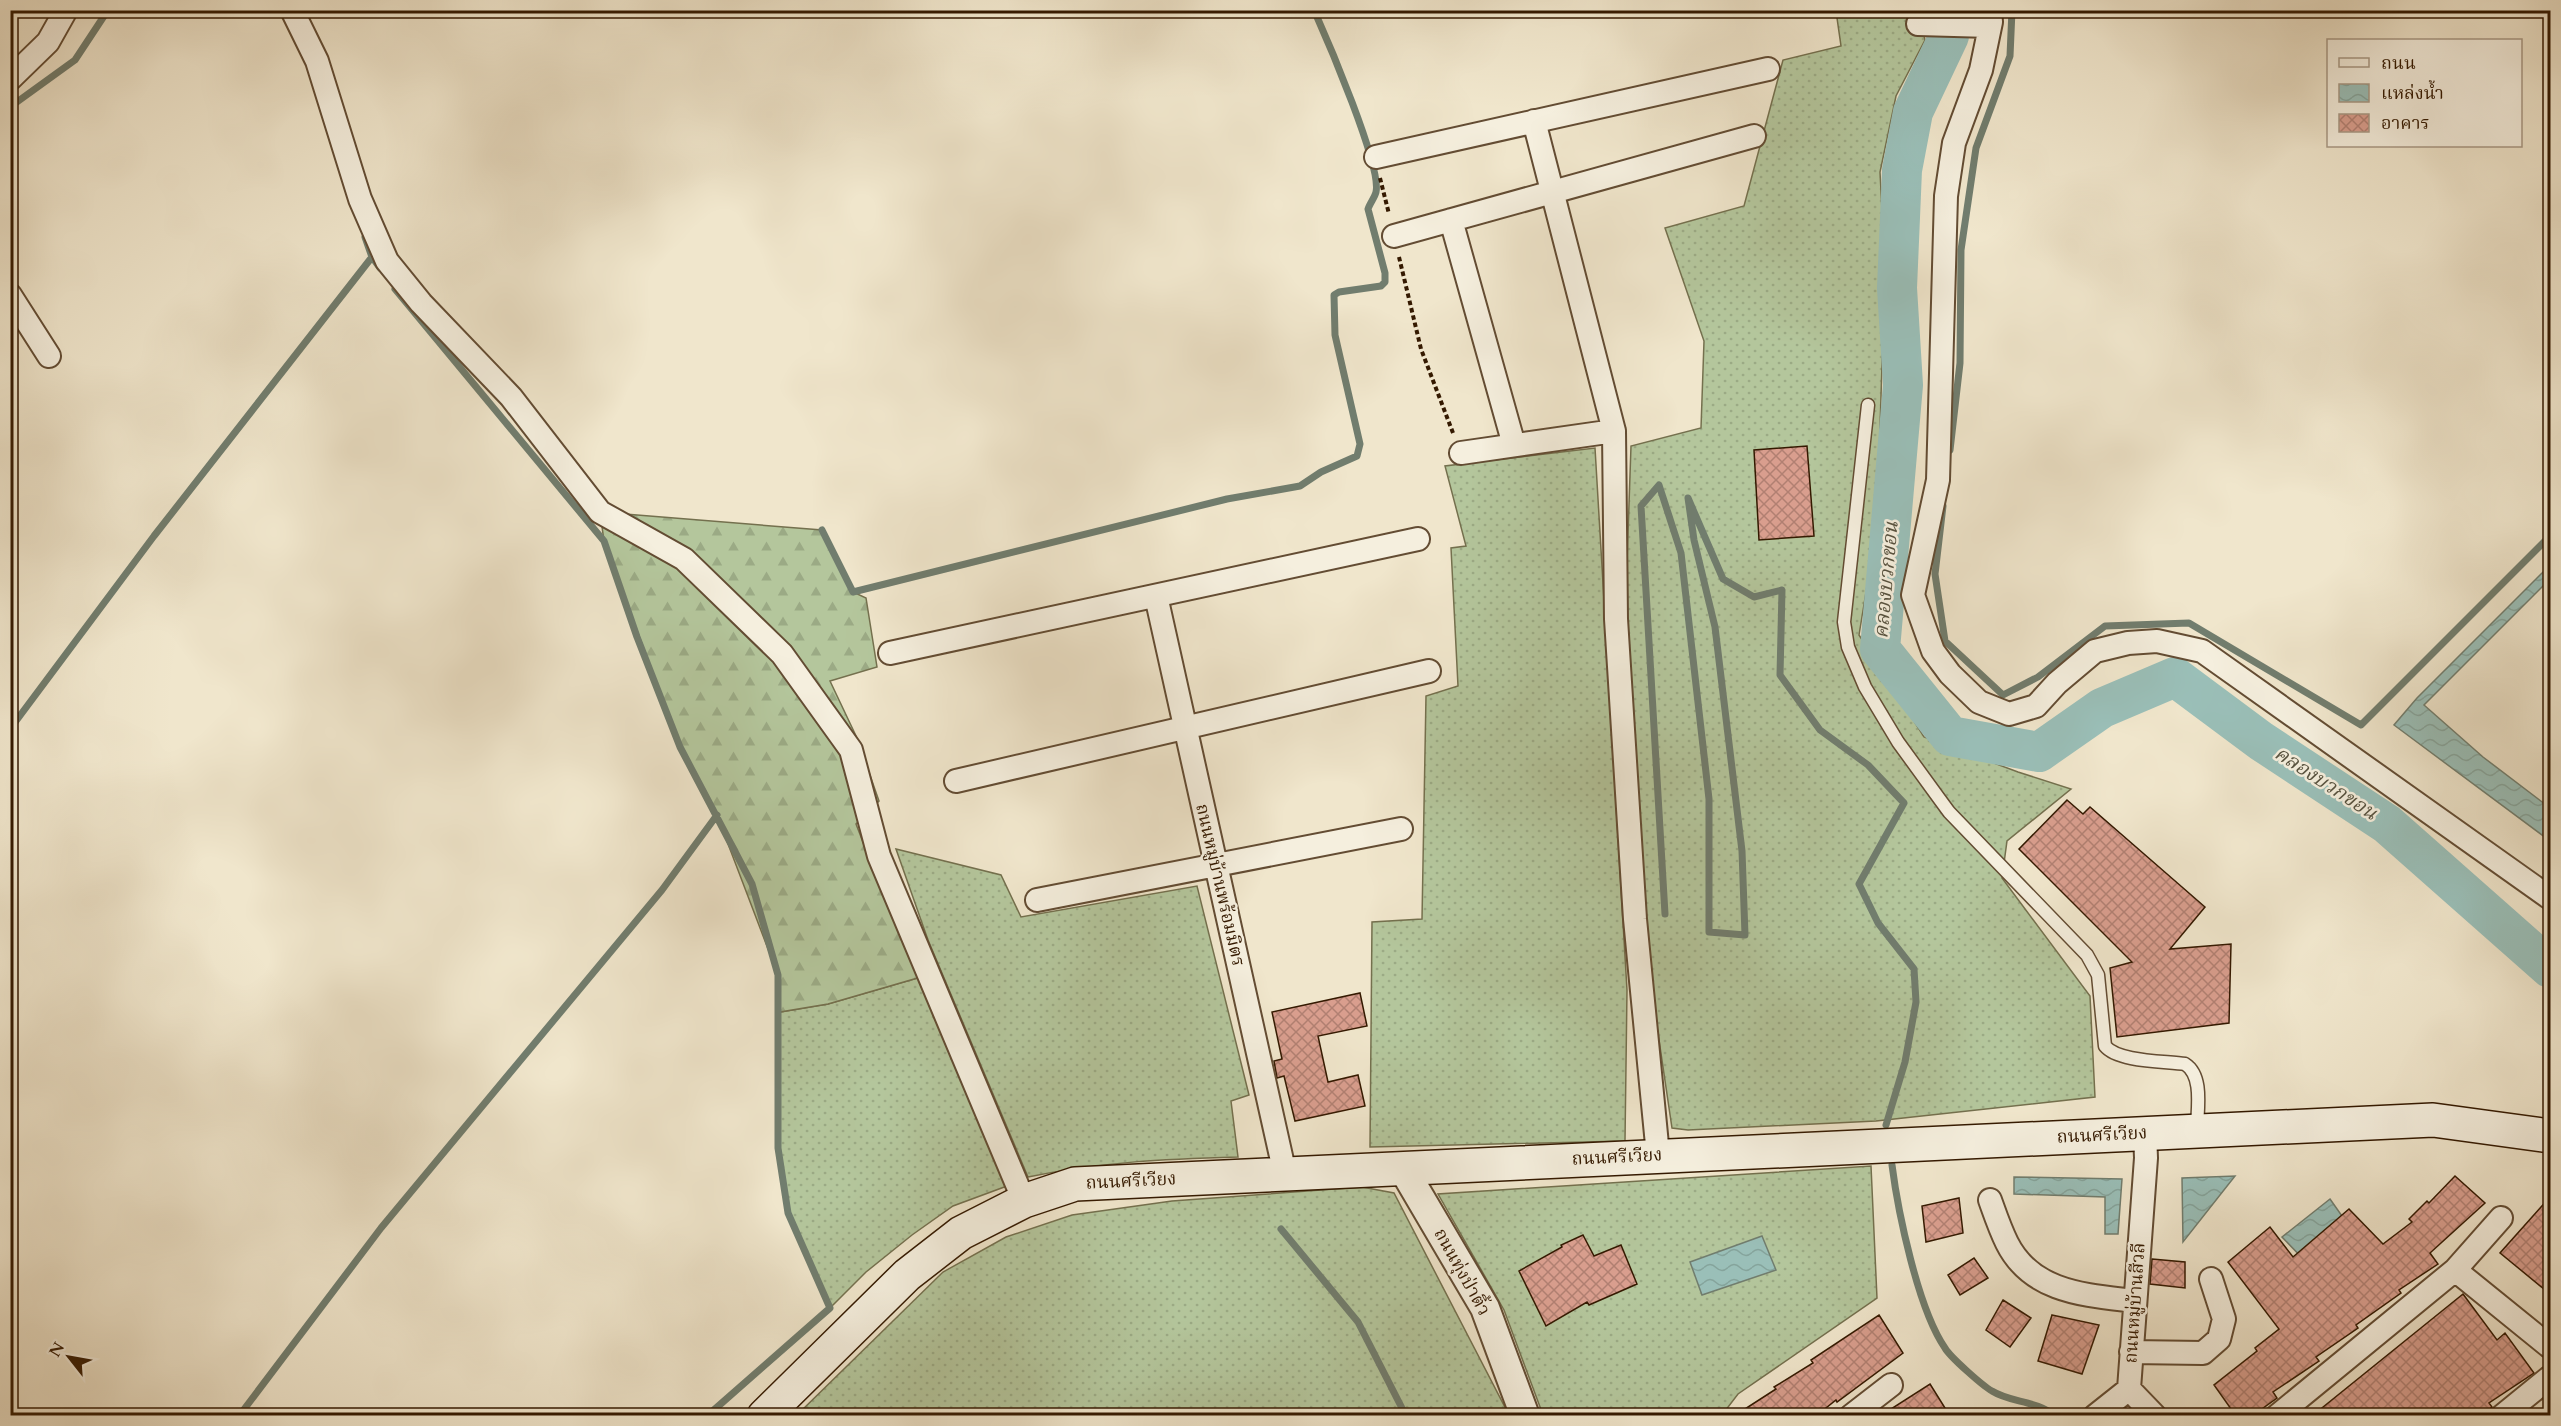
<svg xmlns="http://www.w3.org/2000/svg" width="2561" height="1426" font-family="Cardo,'Noto Serif Thai',serif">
  <defs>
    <pattern id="grass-dots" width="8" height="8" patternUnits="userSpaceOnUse" patternTransform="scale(1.5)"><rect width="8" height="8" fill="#b4c69c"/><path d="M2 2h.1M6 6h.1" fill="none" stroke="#9baa85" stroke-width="1.8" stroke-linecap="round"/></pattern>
    <pattern id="forest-firs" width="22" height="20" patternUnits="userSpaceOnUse" patternTransform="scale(1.5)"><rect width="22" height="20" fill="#b4c69c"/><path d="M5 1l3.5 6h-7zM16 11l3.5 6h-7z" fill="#9baa85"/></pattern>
    <pattern id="water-waves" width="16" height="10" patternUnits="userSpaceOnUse" patternTransform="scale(1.5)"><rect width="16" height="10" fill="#9abfb8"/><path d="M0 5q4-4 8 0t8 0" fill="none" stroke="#85a49c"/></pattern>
    <pattern id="building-cross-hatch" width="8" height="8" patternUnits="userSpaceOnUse" patternTransform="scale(1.5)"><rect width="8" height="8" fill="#d99e8e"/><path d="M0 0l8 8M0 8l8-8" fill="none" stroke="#b18072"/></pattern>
  </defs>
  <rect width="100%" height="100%" fill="#f0e6cc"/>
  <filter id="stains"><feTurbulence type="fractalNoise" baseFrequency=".00333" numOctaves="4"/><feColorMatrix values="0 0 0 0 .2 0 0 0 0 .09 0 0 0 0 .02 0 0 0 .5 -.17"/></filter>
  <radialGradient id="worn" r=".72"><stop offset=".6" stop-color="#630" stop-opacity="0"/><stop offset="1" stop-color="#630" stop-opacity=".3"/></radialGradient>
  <path fill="url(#grass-dots)" stroke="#74704e" stroke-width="1.5" d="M1836 11H1918L1925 40 1896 96 1880 172 1885 268 1877 525 1859 635 1924 737 2018 772 2071 789 2007 841 2002 878 2090 996 2095 1097 1876 1121 1688 1130 1672 1128 1636 884 1623 680 1631 446 1701 428 1704 341 1665 228 1744 206 1783 60 1841 46Z
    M1595 448 1627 990 1625 1141 1370 1147 1372 922 1422 919 1426 696 1458 686 1451 548 1466 546 1445 466Z
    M896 849 1001 875 1021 917 1197 886 1249 1095 1231 1101 1238 1157C1164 1159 1101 1162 1028 1177L928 940Z
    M921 977 1007 1186 953 1206 912 1235 866 1272 830 1308 788 1213 778 1148 780 1012 828 1004Z
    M1871 1166 1877 1298 1738 1394 1722 1415H1543L1504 1310 1438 1194Z
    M1362 1187 1394 1193 1509 1415H797L943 1272 1006 1237 1072 1215 1172 1201Z"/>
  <path fill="url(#forest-firs)" stroke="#74704e" stroke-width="1.5" d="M600 512 822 530 853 592 866 598 877 667 830 681 857 738 879 801 856 824 881 889 921 977 828 1004 780 1012 778 975 717 815 680 747 604 541Z"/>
  <path fill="url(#water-waves)" stroke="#717d6e" stroke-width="1.5" d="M2550 565V579L2424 705 2483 757 2550 808V841L2394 725 2417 698Z
    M2235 1176 2183 1242 2182 1178Z
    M2014 1177 2122 1179 2118 1234H2105V1197L2014 1194Z
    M2330 1199 2342 1216 2308 1264 2282 1237Z
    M1762 1236 1776 1270 1702 1295 1690 1262Z"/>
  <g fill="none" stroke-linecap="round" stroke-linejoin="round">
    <path stroke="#717d6e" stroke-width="7" d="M10 107 75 60 108 10
      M365 237 372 257 380 268
      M395 289 604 541 637 637 680 747 752 884 778 975V1148L788 1213 830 1308 707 1416
      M1950 450 1960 363 1961 250 1976 148 2010 56 2012 10
      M1943 506 1935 574 1945 641 2003 695 2038 677 2105 626 2189 623 2361 725 2550 536
      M822 530 853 592 1227 499 1300 486 1321 472 1357 456 1360 444 1335 335 1334 295 1339 292 1381 286 1385 282V273L1368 209C1370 203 1375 197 1376 192 1382 167 1327 39 1314 10
      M10 729 154 536 372 257
      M1665 914 1641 506 1659 485 1681 553 1709 799V932L1745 935 1742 851 1715 627 1694 540 1688 498 1723 579 1754 597 1782 590 1780 675 1820 730 1868 765 1904 803 1859 884 1878 923 1914 969 1916 1002 1905 1062 1886 1125
      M1892 1165C1898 1212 1918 1309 1945 1348 1950 1357 1983 1386 1992 1391 2011 1403 2036 1400 2055 1416
      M1281 1229 1358 1322 1406 1416
      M239 1416 381 1228 662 890 717 815"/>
    <path stroke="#9abfb8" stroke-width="40" d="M1949 10V36L1913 112 1902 170 1897 288 1903 385 1880 649 1950 736 2039 752 2102 708 2175 677 2261 741 2387 824 2550 968"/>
  </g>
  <path fill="url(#building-cross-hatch)" stroke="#341900" stroke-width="1.5" d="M1807 446 1814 536 1759 540 1754 450Z
    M2067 800 2083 814 2090 807 2205 907 2170 949 2231 944 2229 1023 2117 1037 2110 968 2132 962 2019 849Z
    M1360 993 1367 1026 1318 1036 1328 1082 1358 1075 1365 1106 1295 1121 1284 1076 1277 1078 1274 1061 1282 1059 1272 1012Z
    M2455 1176 2485 1203 2430 1253 2438 1264 2399 1290 2401 1293 2356 1325 2358 1328 2316 1357 2319 1361 2273 1392 2277 1398 2252 1416H2236L2214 1385 2257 1351 2255 1348 2279 1329 2228 1262 2270 1227 2293 1257 2349 1209 2383 1244 2412 1222 2409 1219 2427 1201 2429 1203Z
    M2550 1197V1294L2500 1253Z
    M1959 1198 1963 1233 1926 1242 1922 1206Z
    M1583 1235 1594 1256 1621 1245 1637 1284 1589 1305 1587 1302 1546 1326 1519 1271 1562 1247 1561 1245Z
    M1974 1258 1988 1278 1960 1295 1948 1275Z
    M2152 1259 2185 1262V1288L2150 1284Z
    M2463 1294 2497 1340 2505 1333 2534 1373 2489 1403 2492 1407 2480 1416H2312Z
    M2003 1300 2031 1318 2010 1347 1986 1330Z
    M1879 1315 1903 1353 1837 1402 1836 1400 1816 1416H1734L1776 1389 1774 1387 1813 1363 1811 1360Z
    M2052 1315 2099 1325 2082 1374 2038 1361Z
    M1930 1384 1950 1416H1880Z"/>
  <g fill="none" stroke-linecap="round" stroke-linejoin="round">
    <defs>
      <path id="service" d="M1868 405 1844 622 1848 647 1865 687 1898 742 1938 797 1949 812 2087 955 2098 975 2105 1046C2118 1062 2165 1061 2185 1064 2204 1076 2197 1110 2197 1130"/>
      <path id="minor" d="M292 10 317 61 360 199 387 261 421 303 511 397 600 512 684 559 782 654 851 750 879 856 1024 1201
        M1990 10 1991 22 1981 70 1954 143 1946 196 1938 480 1913 595 1933 651 1950 674 1979 702 2009 714 2036 706 2057 683 2095 651 2128 643 2157 641 2202 651 2550 898
        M1918 24 1990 26
        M10 79 48 42 66 10
        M1534 121 1614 431 1616 619 1635 919 1658 1155
        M1376 157 1768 69
        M1451 220 1514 445
        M1394 236 1754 136
        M10 295 49 356
        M1461 453 1614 431
        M1156 596 1285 1174
        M890 653 1418 539
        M956 781 1429 671
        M1037 900 1401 829
        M2145 1133 2146 1158 2129 1389 2155 1416
        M1990 1200C1995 1214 2000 1229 2007 1243 2032 1293 2086 1295 2135 1301
        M2455 1270 2501 1218
        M2131 1352 2203 1353 2219 1339 2224 1319 2211 1279
        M1851 1416 1891 1385
        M2095 1416 2129 1389
        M2277 1416 2455 1270 2550 1347
        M2502 1416 2550 1377"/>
      <path id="tertiary" d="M1402 1167 1485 1308 1525 1416"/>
      <path id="secondary" d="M764 1416 907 1275 961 1233 1024 1201 1075 1184 2433 1120 2550 1136"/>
    </defs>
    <use href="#service" stroke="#634c33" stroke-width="15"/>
    <use href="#minor" stroke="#634c33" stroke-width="26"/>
    <use href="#tertiary" stroke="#634c33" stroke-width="32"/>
    <use href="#secondary" stroke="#341900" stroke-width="36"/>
    <path stroke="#341900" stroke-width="4" stroke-dasharray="4.5 3" stroke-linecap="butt" d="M1380 178 1389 214
      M1399 257 1421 349 1453 433"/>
    <use href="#service" stroke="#f5efde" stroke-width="12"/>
    <use href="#minor" stroke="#f5efde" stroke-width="22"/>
    <use href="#tertiary" stroke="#f5efde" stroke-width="28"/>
    <use href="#secondary" stroke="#f5efde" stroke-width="33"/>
  </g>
  <g text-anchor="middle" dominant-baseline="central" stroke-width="5" stroke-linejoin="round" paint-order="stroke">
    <g font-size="18" fill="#341900" stroke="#f5efde">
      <text transform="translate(1220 885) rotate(77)">ถนนหมู่บ้านพร้อมมิตร</text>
      <text transform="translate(2102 1135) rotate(-3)">ถนนศรีเวียง</text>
      <text transform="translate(1617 1157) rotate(-3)">ถนนศรีเวียง</text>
      <text transform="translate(1131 1181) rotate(-3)">ถนนศรีเวียง</text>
      <text transform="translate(1462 1272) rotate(61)">ถนนทุ่งป่าติ้ว</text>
      <text transform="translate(2135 1303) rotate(-86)">ถนนหมู่บ้านสีวลี</text>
    </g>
    <g font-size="20" font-style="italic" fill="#585340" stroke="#f5efde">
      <text transform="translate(1886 580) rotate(-85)">คลองบวกขอน</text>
      <text transform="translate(2326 783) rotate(33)">คลองบวกขอน</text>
    </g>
  </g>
  <rect width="2561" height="1426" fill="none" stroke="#f0e6cc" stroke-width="36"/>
  <rect x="12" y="12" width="2537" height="1402" fill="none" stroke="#341900" stroke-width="3"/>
  <rect x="18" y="18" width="2525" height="1390" fill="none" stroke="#341900" stroke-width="1.5"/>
  <rect x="2327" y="39" width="195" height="108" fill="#f5efde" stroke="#a89985" stroke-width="1.5"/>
  <rect x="2339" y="58" width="30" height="9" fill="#f5efde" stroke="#a89985" stroke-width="1.5"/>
  <text x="2381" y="69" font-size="18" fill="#341900">ถนน</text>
  <rect x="2339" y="84" width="30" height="18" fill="url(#water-waves)" stroke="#a89985" stroke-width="1.5"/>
  <text x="2381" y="99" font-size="18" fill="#341900">แหล่งน้ำ</text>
  <rect x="2339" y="114" width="30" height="18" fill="url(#building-cross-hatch)" stroke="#a89985" stroke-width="1.5"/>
  <text x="2381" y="129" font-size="18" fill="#341900">อาคาร</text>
  <g transform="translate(69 1357) rotate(301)" stroke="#f5efde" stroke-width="4.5" paint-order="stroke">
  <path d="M0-4.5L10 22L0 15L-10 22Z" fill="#341900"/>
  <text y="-9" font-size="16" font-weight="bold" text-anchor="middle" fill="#341900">N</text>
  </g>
  <rect width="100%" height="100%" filter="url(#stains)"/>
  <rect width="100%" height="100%" fill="url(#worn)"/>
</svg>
